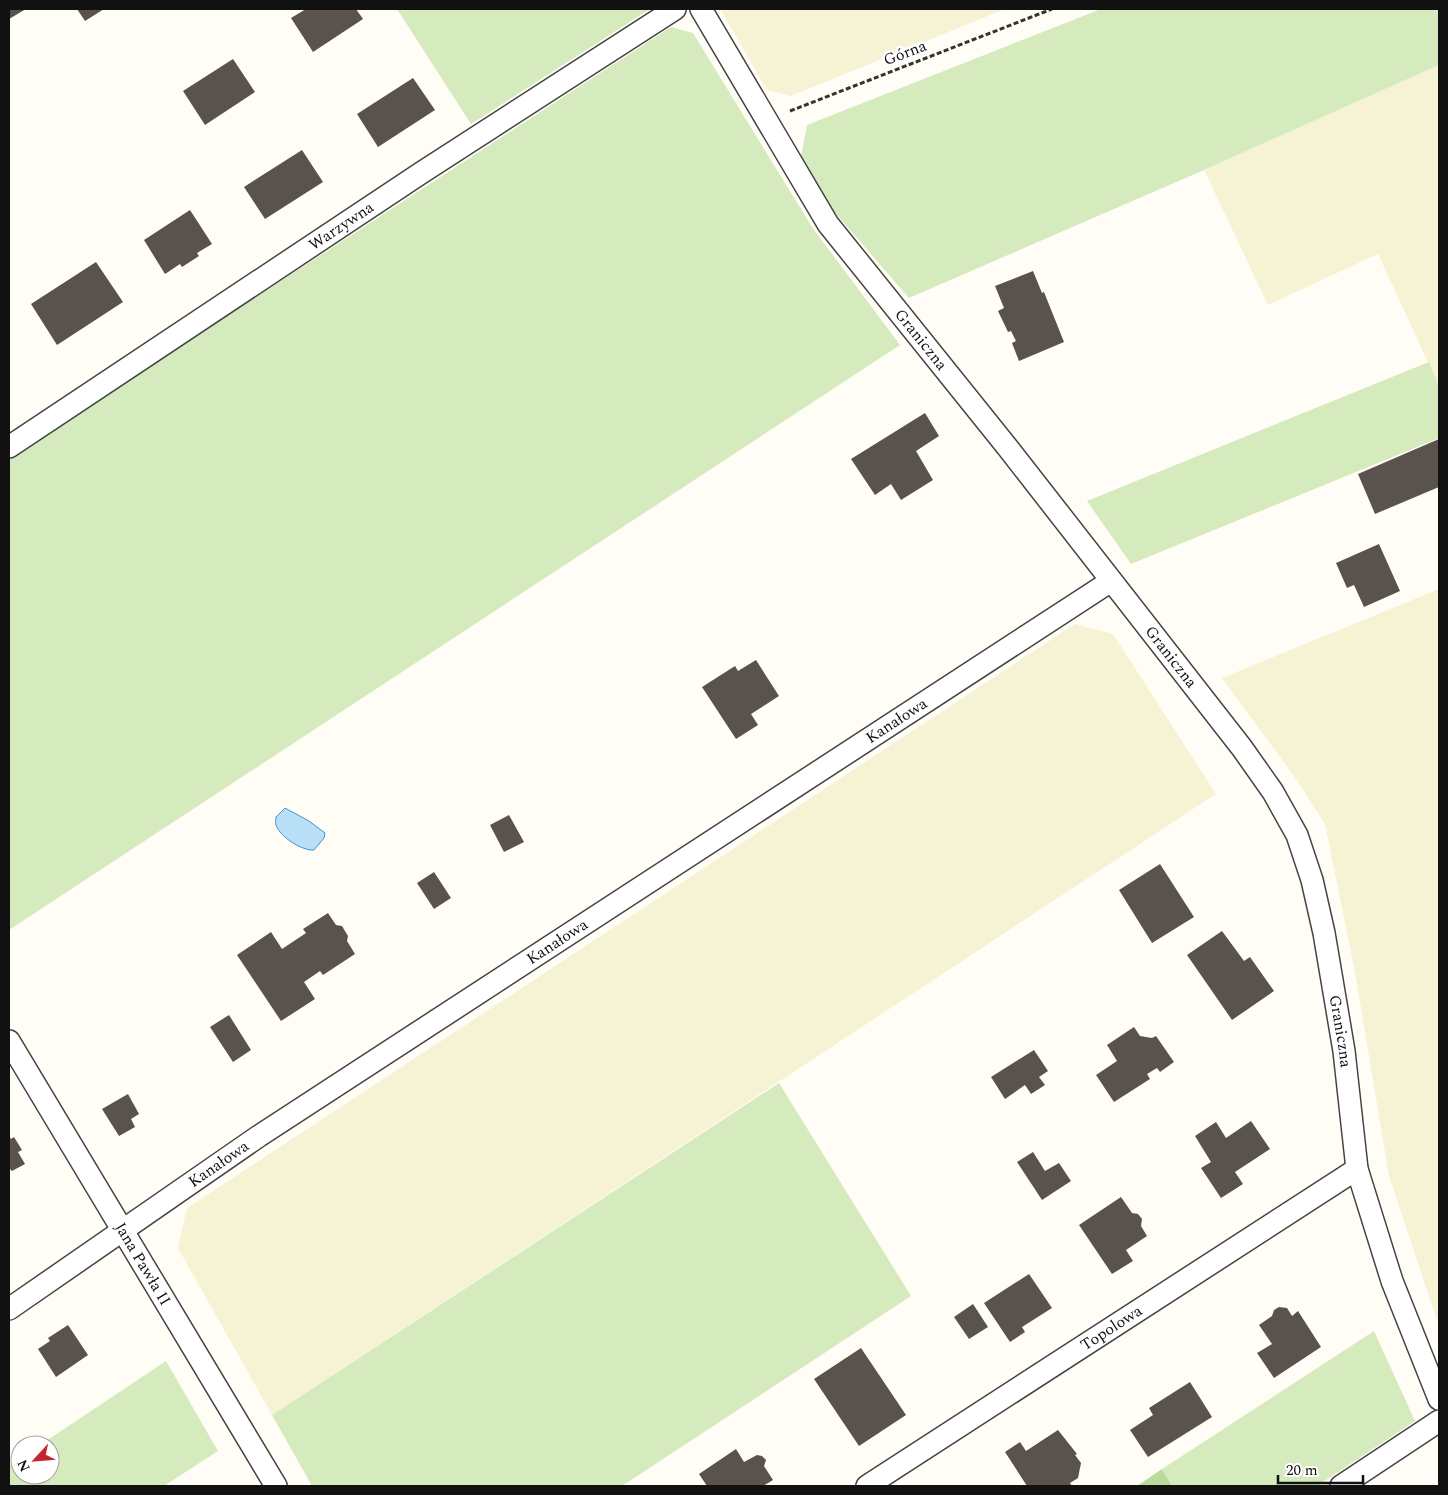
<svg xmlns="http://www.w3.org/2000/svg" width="1448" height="1495" font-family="Spectral,serif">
  <rect width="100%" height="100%" fill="#fffdf5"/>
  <path fill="#f6f3d4" d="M720 9H1005L791 96 767 90Z
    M1439 65V386L1378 254 1268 305 1204 170Z
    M1439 589V1327L1389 1176 1356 978 1325 824 1296 779 1222 678Z
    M1075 624 1113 634 1216 794 272 1415 178 1248 187 1208Z"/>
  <path fill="#d5ebbd" d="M397 9H650L471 124Z
    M1101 9H1439V65L1204 170 909 298 830 207 801 156 807 125Z
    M671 27 693 33 812 227 900 345 9 930V458Z
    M1429 362 1439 386V438L1131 564 1087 501Z
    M779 1083 911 1296 622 1486H312L272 1415Z
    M1374 1331 1415 1421 1317 1486H1172L1162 1469Z
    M166 1361 218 1451 164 1486H9V1466L20 1458V1475H50V1445H40Z"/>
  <path fill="#b9dc9c" d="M1162 1469 1172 1486H1137Z"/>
  <path fill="#b9e0f7" stroke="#3f96cf" d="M285 808 309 821 325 833 324 838 314 850C302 851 280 837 276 825 275 823 276 820 276 817Z"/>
  <path fill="#5a524d" d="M9 9H26L9 19Z
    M77 9H104L85 21Z
    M306 9H356L363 19 313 52 291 18Z
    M233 59 255 92 205 125 183 91Z
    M413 78 435 110 378 147 357 114Z
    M302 150 323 182 265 219 244 187Z
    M190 210 212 244 197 253 199 256 182 267 180 264 165 274 144 240Z
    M96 262 123 302 57 345 31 304Z
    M1033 271 1042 293 1044 292 1064 342 1019 361 1012 343 1016 341 1011 331 1008 332 998 311 1004 308 995 286Z
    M925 413 939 436 916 451 933 480 901 500 891 484 875 495 851 459Z
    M1439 439V487L1375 514 1358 474Z
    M1379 544 1400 591 1364 607 1354 585 1347 588 1336 563Z
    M756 660 779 696 751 714 758 725 736 739 702 687 735 666 738 671Z
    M509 815 524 842 504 852 490 825Z
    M1160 864 1194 917 1152 943 1119 890Z
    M434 872 451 898 434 909 417 883Z
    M328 913 336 925 342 926 348 936 347 941 355 954 323 975 320 971 304 982 315 999 281 1021 237 955 271 932 282 949 306 933 303 929Z
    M1222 931 1244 961 1250 957 1274 991 1232 1020 1187 955Z
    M229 1015 251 1050 233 1062 210 1027Z
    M1134 1027 1140 1036 1152 1038 1156 1036 1174 1062 1160 1072 1157 1068 1147 1074 1150 1079 1114 1102 1096 1075 1117 1061 1107 1045Z
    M1034 1050 1048 1071 1039 1077 1045 1085 1031 1094 1025 1085 1005 1099 991 1077Z
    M128 1094 139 1114 131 1119 135 1127 119 1136 102 1109Z
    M1251 1121 1270 1149 1235 1172 1243 1184 1221 1198 1201 1168 1211 1162 1195 1136 1216 1122 1226 1138Z
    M9 1136 11 1139 14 1137 22 1150 18 1152 25 1164 12 1171 9 1168Z
    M1033 1152 1045 1171 1059 1163 1071 1181 1042 1200 1017 1162Z
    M1121 1197 1132 1213 1138 1214 1142 1219 1141 1226 1147 1236 1126 1250 1133 1261 1112 1274 1079 1225Z
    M1029 1274 1052 1308 1022 1327 1025 1332 1010 1342 984 1303Z
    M973 1304 988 1327 969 1339 954 1317Z
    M1279 1307 1287 1308 1292 1316 1298 1311 1321 1347 1274 1378 1257 1353 1272 1344 1259 1325 1272 1316 1274 1310Z
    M68 1325 88 1355 56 1377 38 1349 50 1341 48 1338Z
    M861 1348 906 1415 859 1446 814 1379Z
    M1190 1382 1212 1417 1148 1457 1130 1430 1153 1415 1149 1408Z
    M1058 1430 1077 1454 1075 1455 1081 1463 1078 1478 1070 1483 1072 1486H1027L1005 1452 1020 1442 1026 1451Z
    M736 1449 744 1462 757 1455 762 1456 766 1460 764 1466 773 1480 763 1486 758 1485 707 1486 699 1474Z"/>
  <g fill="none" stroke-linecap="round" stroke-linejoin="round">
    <defs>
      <g id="minor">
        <path id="s1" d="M701 9 828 224 1008 448 1242 748 1273 792 1297 835 1312 880 1324 933 1344 1051 1357 1169 1392 1281 1439 1399"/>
        <path id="s2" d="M9 447 421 173 675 9"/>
        <path id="s3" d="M9 1041 276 1486"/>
        <path id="s4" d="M9 1309 259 1136 1111 581"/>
        <path id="s5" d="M867 1486 1357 1169"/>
        <path d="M1341 1486 1439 1421"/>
      </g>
    </defs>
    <use href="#minor" stroke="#444" stroke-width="24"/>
    <path stroke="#333" stroke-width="3" stroke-dasharray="5 2.5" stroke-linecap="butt" d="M790 111 1052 9"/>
    <use href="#minor" stroke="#fff" stroke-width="21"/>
  </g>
  <g text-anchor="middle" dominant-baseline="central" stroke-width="5" stroke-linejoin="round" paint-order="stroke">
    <g font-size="16" fill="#111" stroke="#fff">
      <text transform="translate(905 53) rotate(-21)">Górna</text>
      <text stroke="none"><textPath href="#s2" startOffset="399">Warzywna</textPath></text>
      <text stroke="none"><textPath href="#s1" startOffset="398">Graniczna</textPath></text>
      <text stroke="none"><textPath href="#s1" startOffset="802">Graniczna</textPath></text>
      <text stroke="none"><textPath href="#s4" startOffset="1065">Kanałowa</textPath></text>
      <text stroke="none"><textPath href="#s4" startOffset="660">Kanałowa</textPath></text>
      <text stroke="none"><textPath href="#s1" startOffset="1222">Graniczna</textPath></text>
      <text stroke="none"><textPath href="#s4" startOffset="255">Kanałowa</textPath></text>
      <text stroke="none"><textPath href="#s3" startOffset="260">Jana Pawła II</textPath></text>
      <text stroke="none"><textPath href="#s5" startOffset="291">Topolowa</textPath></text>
    </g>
  </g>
  <rect width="1448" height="1495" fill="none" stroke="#111111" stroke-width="20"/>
  <g transform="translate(35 1460) rotate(244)"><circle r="24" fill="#ffffff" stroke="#a0a0a0"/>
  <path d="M0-4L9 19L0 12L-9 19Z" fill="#c4262e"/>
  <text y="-8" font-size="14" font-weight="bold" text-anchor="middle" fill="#111111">N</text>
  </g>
  <path d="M1278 1475v8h85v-8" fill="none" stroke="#111111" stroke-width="2.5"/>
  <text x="1286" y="1475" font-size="15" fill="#111111" stroke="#ffffff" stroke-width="4" paint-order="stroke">20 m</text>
</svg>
